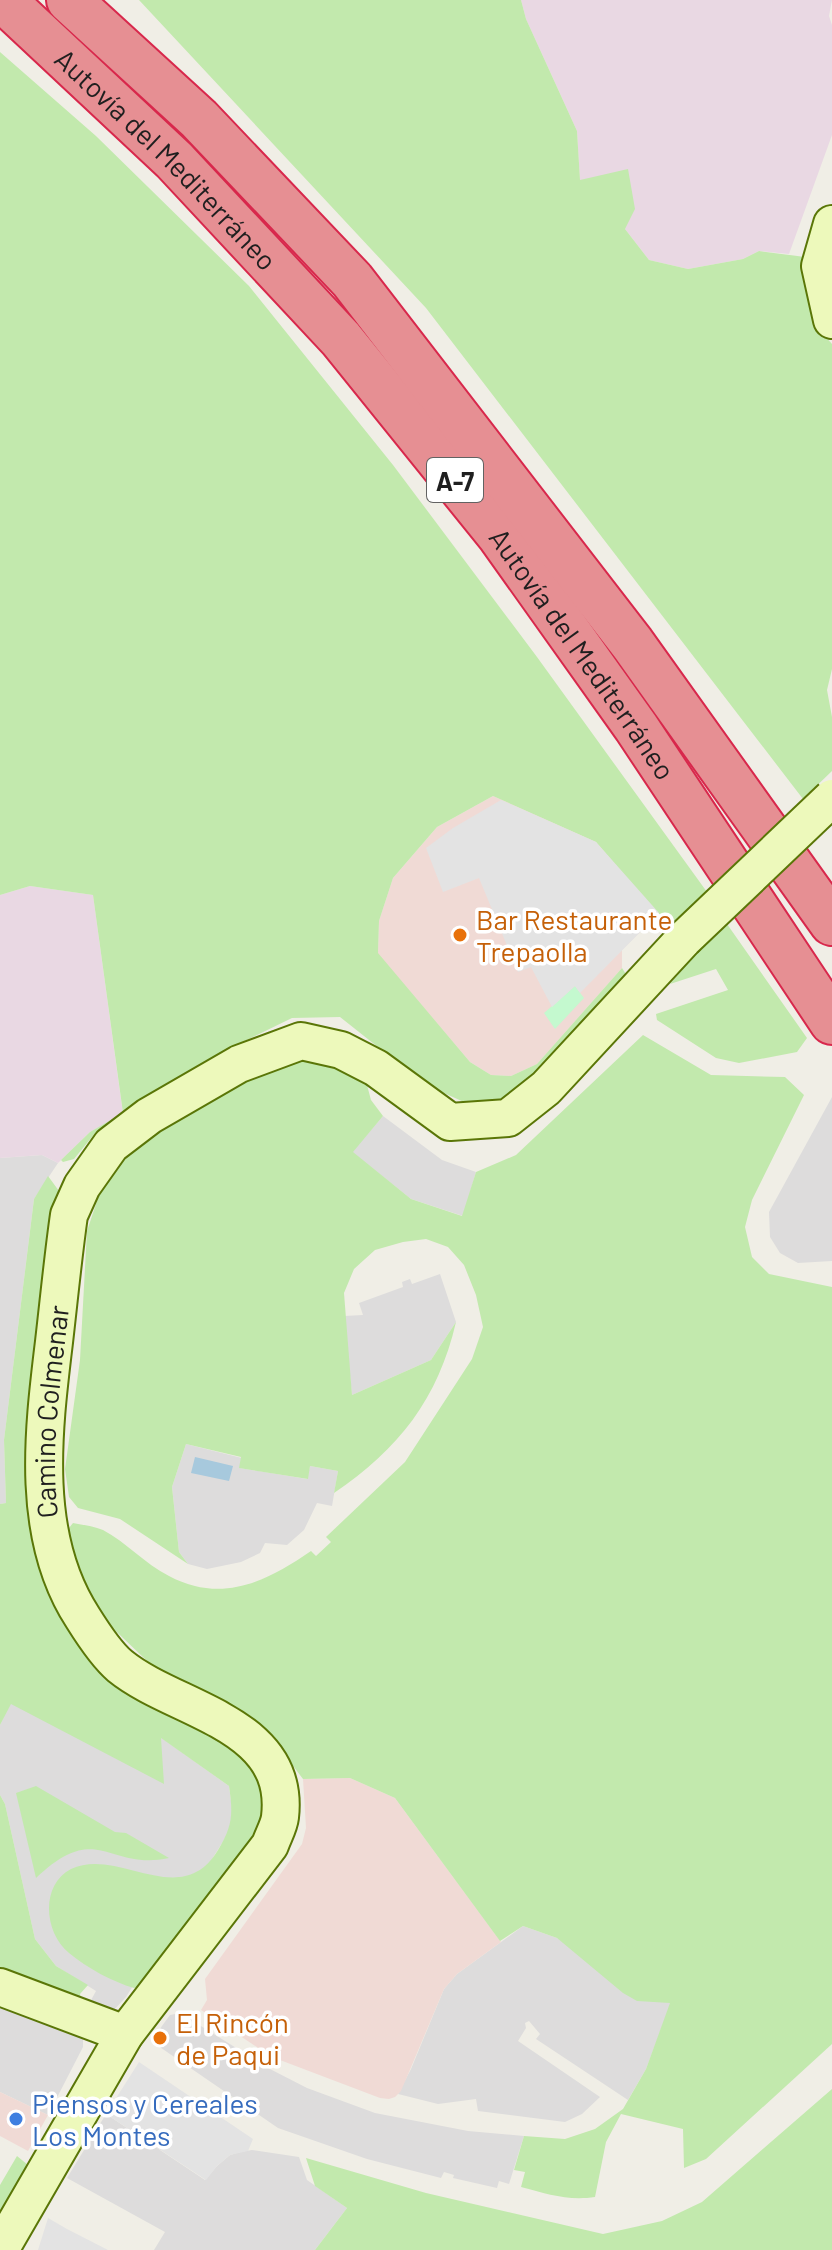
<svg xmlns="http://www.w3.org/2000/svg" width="832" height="2250" font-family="Barlow,sans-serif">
  <rect width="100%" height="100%" fill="#f0eee6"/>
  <path fill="#dddcdc" d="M832 1097V1261L798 1263 780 1253 770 1237 769 1212Z
    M383 1116 442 1160 476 1172 463 1216 411 1199 352 1152Z
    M42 1155 58 1163 34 1199 4 1440 6 1503 0 1504V1158Z
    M440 1274 456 1322 431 1360 352 1395 344 1316 363 1315 359 1303 403 1287 402 1282 410 1279 412 1284Z
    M186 1444 242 1458 240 1468 307 1479 310 1466 338 1471 332 1506 317 1503 304 1530 287 1545 265 1543 260 1553 241 1562 207 1569 188 1564 179 1552 172 1487Z
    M10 1704H114L229 1786 233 1816 227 1835 126 1997 114 2010 90 2002 96 1991 56 1966 35 1939 5 1804 0 1795V1725Z
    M523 1926 557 1938 671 2003 646 2069 628 2100 536 2039 540 2034 529 2021 525 2023 526 2028 518 2041 600 2097 582 2114 565 2122 478 2111 476 2099 438 2104 398 2094 411 2069 444 1989 457 1974Z
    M0 2006 83 2038V2047L48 2115 0 2092Z
    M180 2013 270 2069 307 2088 375 2113 468 2131 524 2136 509 2184 499 2181 497 2188 453 2178 454 2175 444 2172 441 2178 367 2159 278 2128 151 2041 170 2015Z
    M106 2114 205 2180 217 2166 230 2155 240 2152 252 2150 299 2157 307 2180 347 2208 315 2250H154L165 2232 67 2178Z"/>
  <path fill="#f0dad5" d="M493 796 596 842 659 913 622 950V968L537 1064 511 1076 491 1075 470 1062 378 954 379 921 393 878 437 827Z
    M350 1778 395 1798 501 1942 457 1974 444 1989 401 2091 395 2097 389 2099 380 2098 272 2057 201 2010 207 2000 205 1979 302 1844 306 1828 303 1779Z
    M0 2092 48 2115 28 2151 0 2136Z"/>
  <path fill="#e9d8e3" d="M521 0H832L829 16 832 25V135L789 254 759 251 743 259 688 269 649 260 625 229 580 181 577 131 526 19Z
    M30 886 93 895 123 1114 90 1132 58 1163 42 1155 0 1158V895Z"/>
  <path fill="#c2e9ad" d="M139 0H521L526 19 577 131 580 180 628 169 635 209 625 229 649 260 688 269 743 259 759 251 805 257C808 287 810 320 832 344V669L827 690 832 717V771L803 799 426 308Z
    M0 52 96 136 249 286 393 465 537 657 707 892 669 927 596 842 493 796 437 827 393 878 379 921 378 953 470 1062 491 1075 511 1076 537 1064 622 968 629 979 526 1089 500 1101 464 1102 426 1085 340 1017 292 1018 222 1052 123 1114 96 1132 74 1159 63 1162 61 1160 90 1132 123 1113 93 895 30 886 0 895Z
    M727 924 807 1038 797 1052 739 1063 716 1058 657 1020 656 1014 728 990 716 969 670 984 695 954Z
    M643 1035 711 1075 785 1077 804 1095 752 1200 745 1227 752 1257 769 1274 832 1287V2044L706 2159 684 2168 683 2129 621 2114 606 2142 595 2197C568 2201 547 2194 521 2187L525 2172 514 2170 524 2136 565 2139 595 2129 623 2109 646 2069 670 2003 637 2001 623 1993 557 1938 523 1926 500 1941 395 1798 350 1778 303 1779 269 1734 226 1705 167 1680 100 1616 75 1570 65 1533 73 1523C82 1525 94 1526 103 1530 126 1542 145 1564 169 1576 222 1604 266 1582 311 1551L316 1556 331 1542 326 1537 405 1462 472 1359 483 1327 476 1295 464 1265 448 1247 426 1239 403 1242 375 1250 354 1269 344 1293 352 1395 431 1360 456 1322C438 1399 399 1449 334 1493L338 1471 310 1466 308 1479 239 1468 241 1457 186 1444 172 1487 179 1552 188 1564 120 1519 78 1508 69 1497 65 1469 80 1360 87 1231 103 1183 118 1164 157 1128 253 1076 287 1062 327 1061 364 1074 371 1100 383 1116 353 1152 411 1199 462 1216 476 1172 516 1155Z
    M48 1176 59 1191 50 1226 45 1565 195 1726 239 1753 259 1777 266 1807 255 1842 149 1985 134 1988C113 1982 87 1968 69 1953 44 1933 40 1885 71 1869 118 1846 181 1912 218 1850 233 1825 233 1814 229 1786L161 1738 164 1784 11 1704 0 1725V1504L6 1503 4 1440 34 1199Z
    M36 1786 115 1832 126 1833 169 1858C107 1871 98 1819 36 1878L16 1793Z
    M0 1795 5 1804 35 1939 56 1966 88 1985 80 1994 81 1999 0 1969Z
    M832 2089V2250H315L347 2208 315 2186 306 2158 426 2193 603 2234 662 2221 702 2202Z
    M17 2156 28 2165 0 2215V2185Z"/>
  <path fill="#c4f9cf" d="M575 986 584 998 555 1029 544 1013Z"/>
  <path fill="#e3e3e3" d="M501 800 596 842 659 913 580 993 575 986 552 1007 531 967 518 972 479 878 443 892 426 848 453 828Z
    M139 2062 253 2139 248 2151 230 2155 217 2166 206 2180 106 2114Z
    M48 2218 67 2229 108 2250H38Z"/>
  <path fill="#a7c9dd" d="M195 1457 233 1466 229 1481 191 1473Z"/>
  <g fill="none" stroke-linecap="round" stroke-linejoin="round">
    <defs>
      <g id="secondary">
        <path d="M832 224 820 266 832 320"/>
        <path d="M0 1987 125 2034"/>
        <path id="s1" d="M0 2250 125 2034 270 1845C273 1836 279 1826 280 1817 291 1722 175 1711 120 1666 107 1655 93 1634 83 1618 30 1537 43 1432 54 1342 59 1299 63 1257 69 1215L82 1186 111 1145 149 1116 239 1064 301 1041 341 1050 376 1068 450 1122 508 1118 546 1088 684 939"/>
      </g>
      <g id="highway">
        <path id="s2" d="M3 0 174 160 341 339 500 536 636 727 832 1022"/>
        <path d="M69 0 199 119 352 280 632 643 832 923"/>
      </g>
    </defs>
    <use href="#secondary" stroke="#5a7607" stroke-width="40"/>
    <use href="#highway" stroke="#d8284c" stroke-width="48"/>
    <use href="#secondary" stroke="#edf9bb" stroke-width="36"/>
    <use href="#highway" stroke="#e68f93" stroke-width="44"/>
    <defs>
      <path id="secondary-bridge" d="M684 939 832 798"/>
    </defs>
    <use href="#secondary-bridge" stroke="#5a7607" stroke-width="40" stroke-linecap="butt"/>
    <use href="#secondary-bridge" stroke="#edf9bb" stroke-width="36"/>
  </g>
  <g fill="#e8710a" stroke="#fff" stroke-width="3">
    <circle cx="460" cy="935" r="8"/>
    <circle cx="160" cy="2038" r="8"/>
  </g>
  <circle fill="#3f7fe0" stroke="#fff" stroke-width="3" cx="16" cy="2119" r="8"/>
  <g text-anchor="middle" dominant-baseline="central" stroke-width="7" stroke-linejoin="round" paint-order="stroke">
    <rect fill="#fff" stroke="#626262" stroke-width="2" x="427" y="458" width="56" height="44" rx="6"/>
    <g font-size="26" font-weight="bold" fill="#1f1f1f">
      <text x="455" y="480">A-7</text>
    </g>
    <g font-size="28" fill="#1f1f1f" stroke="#fff">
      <text stroke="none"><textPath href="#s2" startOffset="228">Autovía del Mediterráneo</textPath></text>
      <text stroke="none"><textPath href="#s2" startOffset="876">Autovía del Mediterráneo</textPath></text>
      <text stroke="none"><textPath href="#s1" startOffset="1028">Camino Colmenar</textPath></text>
    </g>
    <g font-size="28" fill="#c56008" stroke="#fff" text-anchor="start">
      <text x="476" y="919">Bar Restaurante<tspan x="476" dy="32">Trepaolla</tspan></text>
      <text x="176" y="2022">El Rincón<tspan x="176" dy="32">de Paqui</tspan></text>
    </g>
    <g font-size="28" fill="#366cbe" stroke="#fff" text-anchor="start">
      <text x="32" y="2103">Piensos y Cereales<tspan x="32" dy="32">Los Montes</tspan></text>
    </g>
  </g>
</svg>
